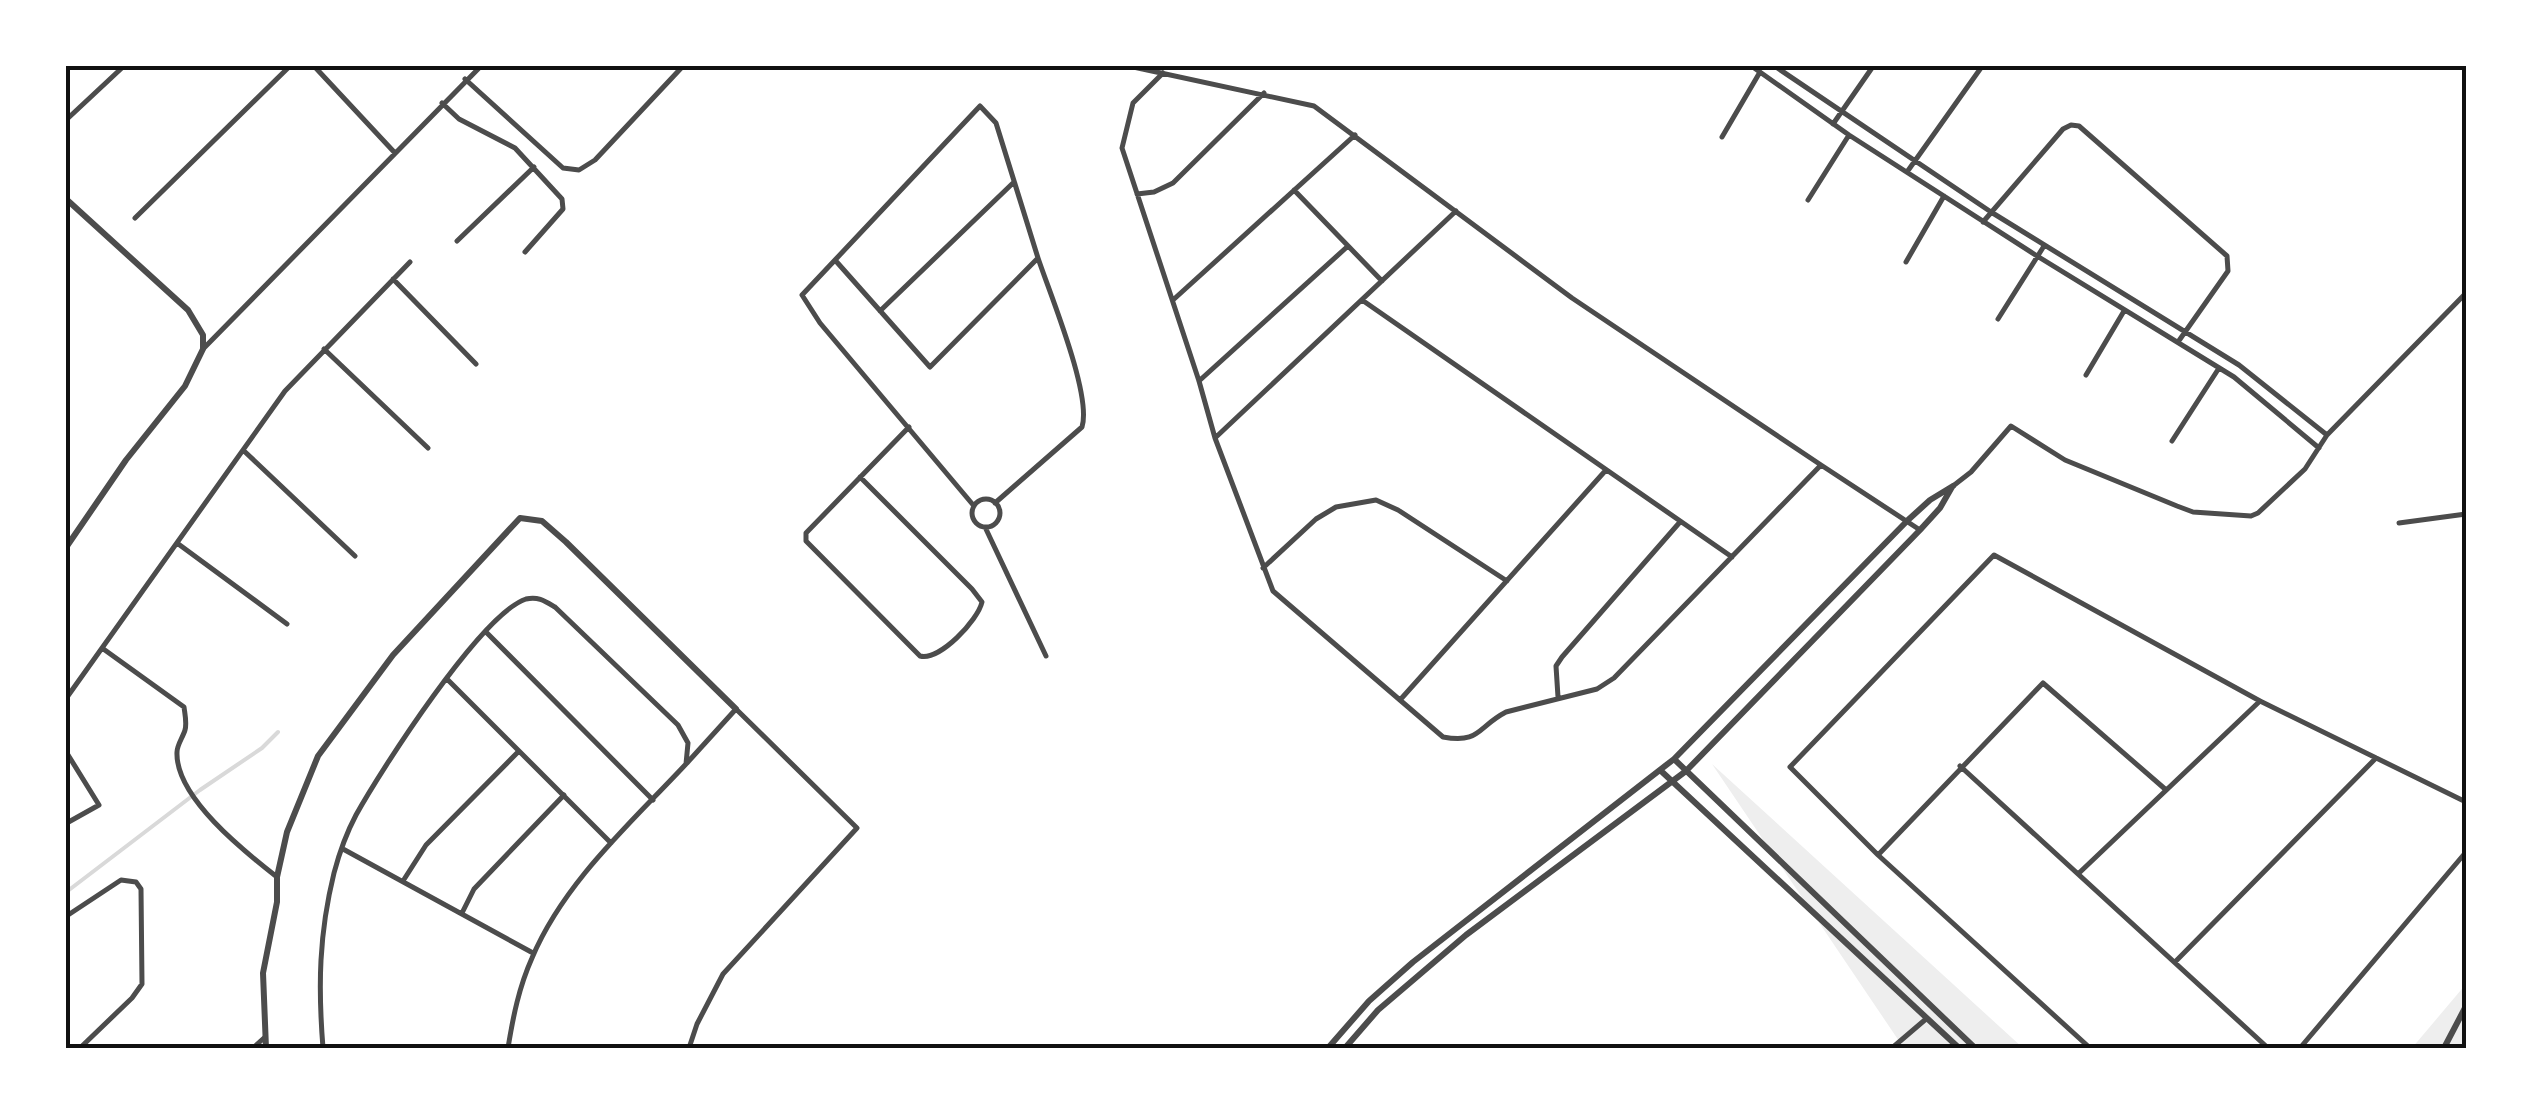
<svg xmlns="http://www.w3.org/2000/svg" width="2531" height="1113" font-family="Roboto,sans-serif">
  <rect width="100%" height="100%" fill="#fff"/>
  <path fill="#eee" d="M1712 764 2023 1048H1908L1899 1041Z
    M2466 984V1048H2412Z"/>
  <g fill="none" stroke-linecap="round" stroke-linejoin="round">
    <path stroke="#d9d9d9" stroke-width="4" d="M65 893 200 790 262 748 278 732"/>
    <path stroke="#4c4c4c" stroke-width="5" d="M313 65 395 153
      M1124 65 1314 106 1572 298 1821 465 1614 678 1597 689 1506 712C1477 727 1480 744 1443 737L1273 591 1215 438
      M1750 65 1849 135 2037 256 2234 377 2319 448
      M1773 65 1991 212 2239 365 2327 435
      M1163 73 1133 103 1122 148 1199 381 1215 438 1456 211
      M465 79 563 168 579 170 595 160 684 65
      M442 103 459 119 515 148 562 199 563 209 525 252
      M980 106 996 123 1038 258 930 367 835 260Z
      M65 121 125 65
      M1833 124 1874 65
      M1722 137 1760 72
      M1907 172 1983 65
      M1294 190 1382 281
      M1137 194 1154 192 1173 183 1264 93
      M1808 200 1849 135
      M135 218 291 65
      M1983 222 2063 129 2071 125 2079 126 2227 256 2228 271 2178 342
      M457 241 534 167
      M835 260 802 295 820 323 974 506
      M1906 262 1944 196
      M393 279 476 364
      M1173 300 1355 135
      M1362 300 1732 557
      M880 311 1013 183
      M1998 319 2044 246
      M204 348 482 65
      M324 349 428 448
      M2086 375 2124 311
      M1199 381 1348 246
      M2172 441 2219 368
      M243 450 355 556
      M1821 465 1920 530
      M860 477 972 589 982 602C978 620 940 661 920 656L806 541V533L909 427
      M1953 486 1971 472 2011 426 2065 460 2177 506 2193 512 2251 516 2258 513 2305 469 2327 435 2466 293
      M972 513a14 14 0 1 1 28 0a14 14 0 1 1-28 0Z
      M995 503 1082 427C1092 395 1050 294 1038 258
      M2399 523 2466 514
      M985 527 1046 656
      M177 543 287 624
      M1263 568 1316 519 1336 507 1376 500 1398 510 1507 581
      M486 632 653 800
      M102 648 184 707C185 715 187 723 185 730 183 737 177 745 177 752 175 797 245 852 277 877
      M447 679 611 843
      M1558 697 1556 666 1562 657 1680 522
      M65 700 285 391 410 262
      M1400 700 1606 470
      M65 750 99 805 65 824
      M687 763 736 709 857 828 723 974 697 1024 689 1048
      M1960 766 2268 1048
      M343 849 533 953
      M1878 855 2043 683 2165 789
      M2078 874 2260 701
      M403 881 426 845 519 751
      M462 913 474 889 564 795
      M65 917 121 880 136 882 141 889 142 984 132 998 80 1048
      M2175 962 2376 758
      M253 1048 264 1038
      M323 1048C318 986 319 934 334 873 339 854 347 832 356 815 381 770 481 614 526 599 538 596 545 601 555 607L678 725 688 743 686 764C631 823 564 882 532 958 519 987 513 1017 508 1048
      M1892 1048 1926 1019
      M2090 1048 1878 855 1790 767 1994 555 2260 701 2466 802
      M2300 1048 2466 852"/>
    <path stroke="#4c4c4c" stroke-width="6" d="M65 198 188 310 203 335V349L185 386 126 460 65 549
      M1674 759 1975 1048
      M1660 770 1959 1048
      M266 1048 263 973 277 902V877L287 832 318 756 393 655 520 518 542 521 566 542 736 709
      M1328 1048 1369 1001 1413 962 1674 759 1908 520 1930 500 1953 486
      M1345 1048 1378 1010 1466 935 1686 771 1920 530 1940 508 1952 487
      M2444 1048 2466 1006"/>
  </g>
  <rect width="2531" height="1113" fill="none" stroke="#ffffff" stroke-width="135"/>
  <rect x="68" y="68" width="2396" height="978" fill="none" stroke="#111" stroke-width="4"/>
</svg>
